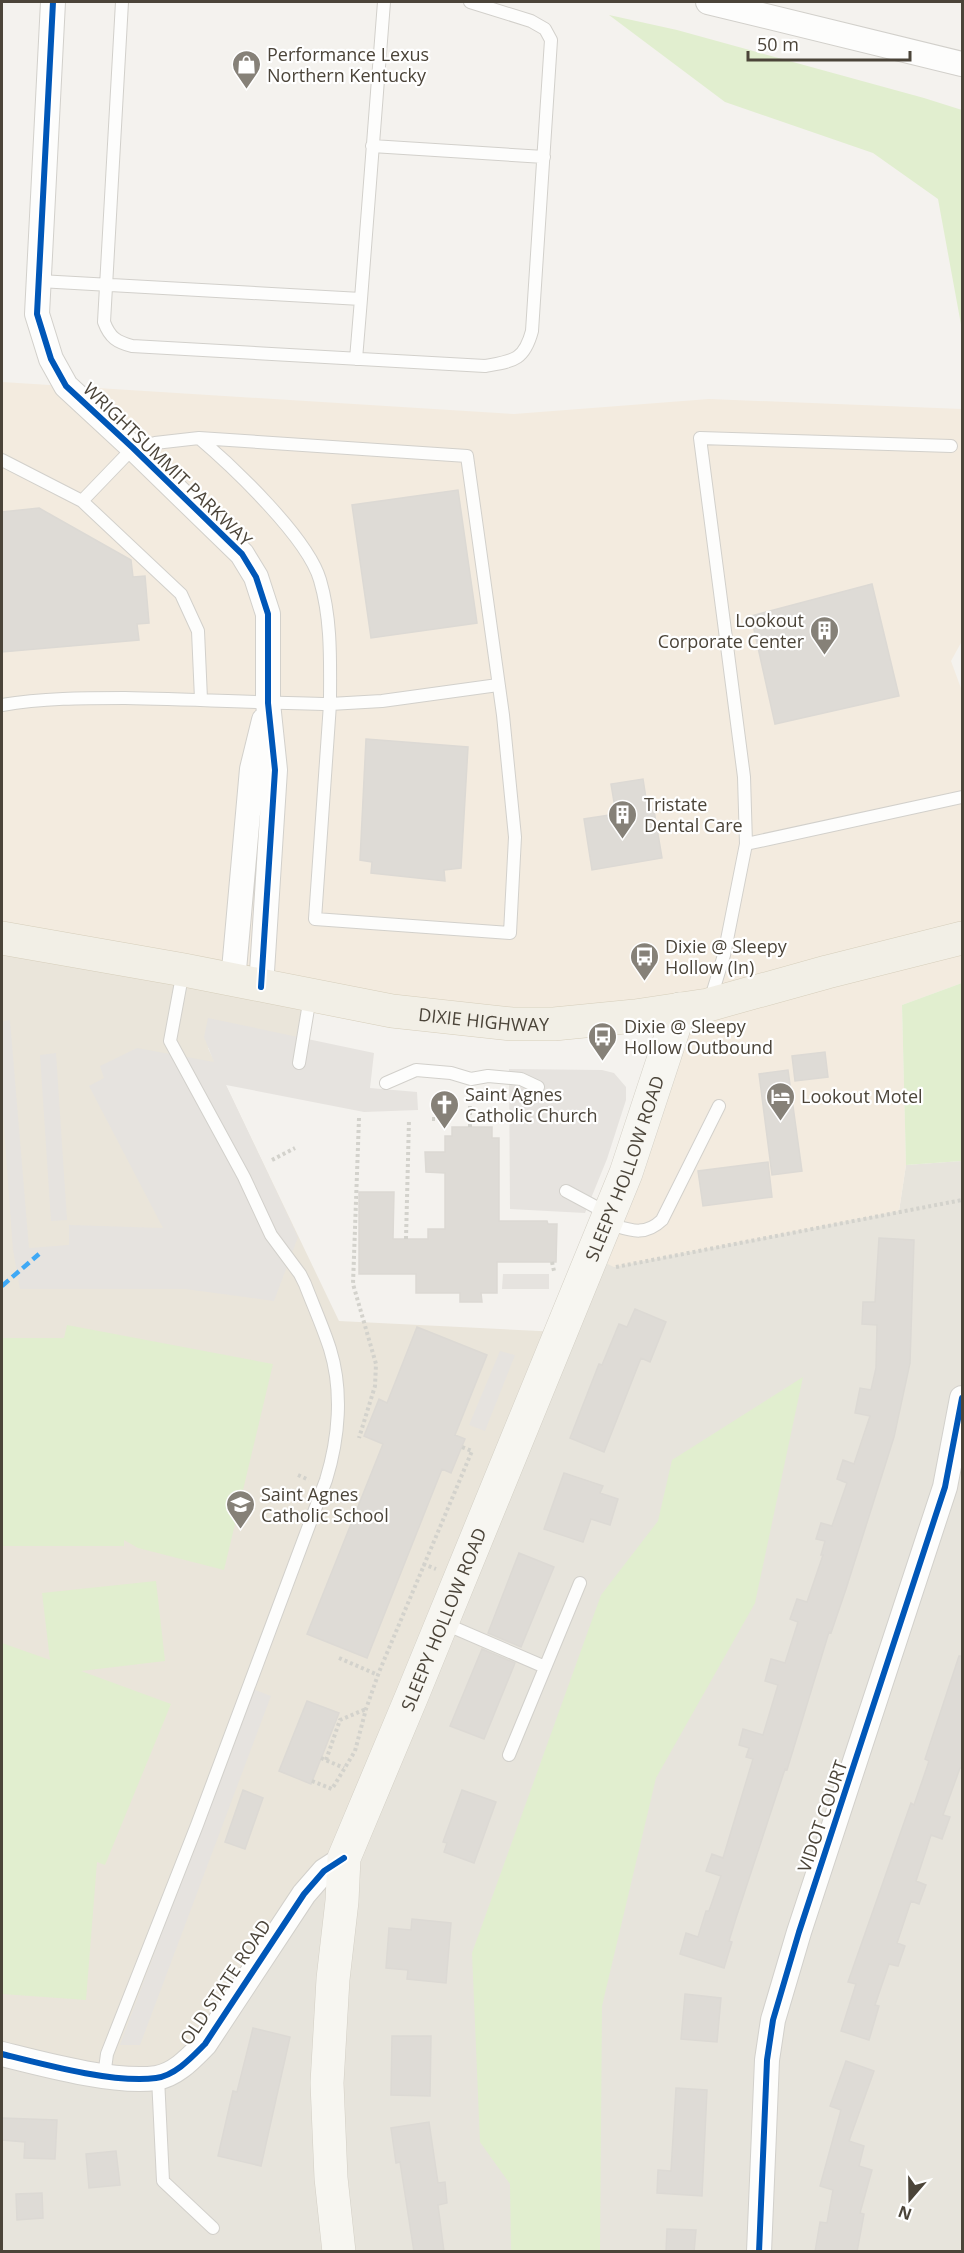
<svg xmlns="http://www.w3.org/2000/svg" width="964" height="2253" font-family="'Open Sans',sans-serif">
  <rect width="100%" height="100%" fill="#f4f2ee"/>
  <path fill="#e7e4dc" d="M962 1161V2251H2V2054L104 2076 591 1256 899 1211 906 1165Z"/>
  <path fill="#f3ebdf" d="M2 382 514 414 709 399 962 409V641L951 661 962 691V983L902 1005 906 1165 899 1211 614 1267 591 1256 680 1009 554 1024 2 938Z"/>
  <path fill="#eae5da" d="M2 938 310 996 299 1063 208 1048 339 1321 560 1332 361 1814 205 2044 158 2078 2 2054Z"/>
  <path fill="#e1eecf" d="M609 15 677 30 924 98 962 110V330L938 199 873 153 725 102Z
    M962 983V1161L906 1165 902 1005Z
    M67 1325 273 1364 224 1570 138 1548 124 1540V1546H2V1338H64Z
    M803 1377 755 1603 656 1778 602 2006 600 2251H511L510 2184 480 2142 472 1953 601 1595 658 1521 672 1460Z
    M156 1581 165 1661 81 1671 171 1704 105 1865 97 1862 86 2000 2 1994V1643L50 1660 42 1593Z"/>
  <path fill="#e6e3df" d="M208 1018 374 1053 370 1088 417 1092 418 1110 364 1112 226 1085 298 1237 274 1301 185 1289H20L13 1250 2 1101V1021L10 1020 29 1248 69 1245V1225L163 1228 89 1086 104 1078 100 1066 137 1048 214 1062 204 1037Z
    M56 1053 67 1220 51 1221 40 1055Z
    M509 1069 602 1070 614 1073 626 1087V1100L607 1159 585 1213 510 1209Z
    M503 1274H549V1289H502Z
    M500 1351 515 1355 485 1431 469 1425Z
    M253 1689 271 1696 140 2045H120Z"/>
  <path fill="#dedbd6" stroke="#dcd9d4" stroke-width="1.5" d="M458 490 477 623 371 638 352 505Z
    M39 508 131 560 133 577 145 576 149 623 137 624 139 640 2 652V512Z
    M872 584 899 696 775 724 751 616Z
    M366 739 468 747 461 868 444 870 445 881 371 873 372 862 360 860Z
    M643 779 648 811 654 810 662 858 592 870 584 819 616 814 611 784Z
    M825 1052 828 1077 795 1081 792 1056Z
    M788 1070 802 1171 772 1175 759 1074Z
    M452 1127H492V1138H499V1221H547L548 1224H557L556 1262H497V1293H481L482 1302H460V1293H416V1274H359V1192H394L393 1239H428V1229H445V1173L426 1172 425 1152H445V1136H452Z
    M768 1162 772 1197 703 1206 698 1171Z
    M879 1238 914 1240 910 1363 894 1437 846 1589 831 1633 829 1632 787 1770 785 1769 736 1918 729 1941 732 1942 724 1968 680 1954 686 1933 698 1937 706 1911H709L721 1876 706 1871 712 1854 723 1858 753 1759 746 1757 749 1748 739 1745 743 1729 763 1735 778 1685 765 1681 771 1659 785 1663 798 1622 790 1619 797 1599 807 1602 823 1555H821L825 1541 816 1539 821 1523 832 1526 847 1483 837 1479 843 1460 854 1464 870 1416 855 1413 860 1388 871 1390 876 1368 877 1325 862 1324 863 1302H875Z
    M635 1309 666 1322 650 1362 641 1358 604 1452 570 1438 599 1364 602 1365 619 1324 627 1327Z
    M417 1327 487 1355 455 1435 465 1439 451 1473 442 1469 367 1658 307 1634 383 1444 364 1436 379 1399 387 1403Z
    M564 1473 603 1486 600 1493 618 1499 610 1525 591 1519 583 1542 544 1529Z
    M519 1553 554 1567 521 1647 488 1633Z
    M482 1649 515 1663 484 1739 450 1726Z
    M959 1656H963V1768H960L943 1815 950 1817 942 1839 931 1835 916 1881 926 1885 919 1904 911 1901 897 1943 905 1946 898 1966 889 1964 875 2005 879 2006 869 2040 841 2031 856 1984 848 1982 911 1803 914 1805 929 1761 925 1759Z
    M307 1701 339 1713 311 1784 279 1771Z
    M243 1790 263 1798 245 1849 225 1842Z
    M462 1790 496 1802 474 1863 444 1852 447 1843 443 1842Z
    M412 1919 451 1923 446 1983 407 1979 408 1970 386 1968 389 1928 411 1930Z
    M685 1994 721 1998 717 2042 681 2039Z
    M253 2028 290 2037 261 2166 218 2156 233 2091 237 2092Z
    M392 2036H431L430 2096 391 2095Z
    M846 2061 874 2071 849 2141 864 2146 859 2166 872 2170 860 2213 864 2214 857 2252H815L820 2222 827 2223 833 2190 820 2186 841 2110 830 2106Z
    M676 2088 707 2090 702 2196 657 2193 658 2170 671 2171Z
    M2 2118 57 2120 55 2159 24 2158 25 2142 2 2140Z
    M429 2122 438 2183 445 2182 447 2203 438 2205 444 2252H414L400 2162 396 2163 391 2128Z
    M116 2151 120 2185 89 2188 86 2154Z
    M42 2193 43 2218 17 2220 16 2194Z
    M667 2229 696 2230 694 2252H666Z"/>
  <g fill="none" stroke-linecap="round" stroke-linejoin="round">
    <defs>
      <path id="lane" d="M122 2 104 322C110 338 117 342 132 346L485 366C513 361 524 361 532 331L551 40 545 29 531 21 470 2
        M372 146 544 157
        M39 281 361 299 384 2
        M356 359 361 299
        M199 438C233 467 308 538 320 580 332 621 330 663 330 704L382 701 498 685
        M2 460 82 501 181 594 198 631 201 699
        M2 705C42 698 84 698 125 698 193 699 262 703 330 704L315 919 510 933 515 837 503 715 467 456 199 438 155 443 133 448 82 501
        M746 844 962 797
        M710 1001 724 955 746 844 744 777 700 438 951 446
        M299 1063 310 997
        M386 1083 416 1070 451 1073 471 1079 488 1076 521 1079 538 1087
        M566 1191 607 1213
        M606 1223C628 1229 643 1238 662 1220L719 1106
        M443 1623 545 1667
        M509 1755 580 1583
        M104 2076 107 2054 197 1825 326 1480C339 1438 343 1391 330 1349 323 1327 313 1305 305 1284L300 1274 271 1235 244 1177 170 1041 183 971
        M158 2078 163 2181 213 2228"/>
      <path id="street" d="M53 2 37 314 51 359 66 386 133 448 242 554 256 577 268 614V703L275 770 261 987
        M708 2 962 64
        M233 981 252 769 264 720
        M2 2054C42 2064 116 2084 156 2078 176 2075 192 2057 205 2044L304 1894 324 1871 344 1858
        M759 2252 767 2060 773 2020 799 1932 945 1487 962 1398"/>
      <g id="secondary">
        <path id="s1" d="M339 2252 331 2178 327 2083 333 1979 342 1901 344 1858 414 1691 626 1173 680 1009"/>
      </g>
      <g id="primary">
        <path id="s2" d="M2 938 184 970 392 1011 512 1024H554L635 1016 708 1005 827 972 962 938"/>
      </g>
    </defs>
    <use href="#lane" stroke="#d2d0cb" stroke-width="14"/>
    <use href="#street" stroke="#d2d0cb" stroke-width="26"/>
    <use href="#secondary" stroke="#d3cfc5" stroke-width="34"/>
    <use href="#primary" stroke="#d6cebb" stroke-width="34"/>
    <path stroke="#d3d2cc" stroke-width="4" stroke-dasharray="3 3" stroke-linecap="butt" d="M359 1118 353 1284 376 1364 375 1386 359 1438
      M432 1119H445
      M470 1127V1095
      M272 1160 295 1148
      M406 1239 409 1119
      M552 1262 554 1271
      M616 1267 962 1200
      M298 1475 309 1480
      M423 1564 436 1569
      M339 1658 378 1675
      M321 1758 344 1768
      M326 1760 340 1720 366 1709
      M312 1781 332 1789 355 1751 366 1709 379 1672 472 1451 462 1447"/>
    <use href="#lane" stroke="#fdfdfc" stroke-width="12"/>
    <use href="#street" stroke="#fdfdfc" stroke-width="24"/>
    <use href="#secondary" stroke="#f7f6f1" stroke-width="33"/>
    <use href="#primary" stroke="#f2efe6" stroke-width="33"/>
    <path stroke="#3fa9f5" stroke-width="4.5" stroke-dasharray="9 4.5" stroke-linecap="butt" d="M2 1286 39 1254"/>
    <defs>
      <path id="cycleway" d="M53 2 37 314 51 359 66 386 133 448 242 554 256 577 268 614V703L275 770 261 987
        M2 2054C42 2064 116 2084 156 2078 176 2075 192 2057 205 2044L304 1894 324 1871 344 1858
        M759 2252 767 2060 773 2020 799 1932 945 1487 962 1398"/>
    </defs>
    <use href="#cycleway" stroke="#fff" stroke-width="10"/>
    <use href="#cycleway" stroke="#0057b8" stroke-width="6"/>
  </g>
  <defs>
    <symbol id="shop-pin" viewBox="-11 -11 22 30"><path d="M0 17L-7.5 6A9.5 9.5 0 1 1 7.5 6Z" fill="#868178" stroke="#fff"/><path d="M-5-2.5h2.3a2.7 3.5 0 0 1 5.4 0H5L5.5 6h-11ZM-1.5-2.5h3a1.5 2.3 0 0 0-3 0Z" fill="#fff"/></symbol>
    <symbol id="building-pin" viewBox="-11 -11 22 30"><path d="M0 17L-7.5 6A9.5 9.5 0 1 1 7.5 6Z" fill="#868178" stroke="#fff"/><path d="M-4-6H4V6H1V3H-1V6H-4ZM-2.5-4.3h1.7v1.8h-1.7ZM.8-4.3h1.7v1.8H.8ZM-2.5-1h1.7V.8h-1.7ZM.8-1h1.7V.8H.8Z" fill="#fff"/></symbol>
    <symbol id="bus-pin" viewBox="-11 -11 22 30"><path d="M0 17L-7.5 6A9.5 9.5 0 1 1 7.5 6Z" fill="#868178" stroke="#fff"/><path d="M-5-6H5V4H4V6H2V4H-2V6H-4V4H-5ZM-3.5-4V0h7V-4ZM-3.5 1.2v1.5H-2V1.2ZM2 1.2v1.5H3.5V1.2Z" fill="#fff"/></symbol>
    <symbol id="hotel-pin" viewBox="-11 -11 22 30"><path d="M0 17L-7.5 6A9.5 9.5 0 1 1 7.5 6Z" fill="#868178" stroke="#fff"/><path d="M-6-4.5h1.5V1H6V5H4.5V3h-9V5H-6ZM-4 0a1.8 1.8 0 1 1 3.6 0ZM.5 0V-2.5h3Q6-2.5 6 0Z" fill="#fff"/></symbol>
    <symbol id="church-pin" viewBox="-11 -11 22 30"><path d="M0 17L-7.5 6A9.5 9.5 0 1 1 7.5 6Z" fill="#868178" stroke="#fff"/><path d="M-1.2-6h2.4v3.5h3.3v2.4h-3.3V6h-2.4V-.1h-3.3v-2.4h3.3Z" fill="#fff"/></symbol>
    <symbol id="school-pin" viewBox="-11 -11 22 30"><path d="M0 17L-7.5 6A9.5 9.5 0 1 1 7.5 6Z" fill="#868178" stroke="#fff"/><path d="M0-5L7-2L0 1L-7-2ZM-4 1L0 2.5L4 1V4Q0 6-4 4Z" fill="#fff"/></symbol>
  </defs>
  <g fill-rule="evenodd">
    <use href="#shop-pin" x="230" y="48" width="33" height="45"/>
    <use href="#building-pin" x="808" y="614" width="33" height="45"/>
    <use href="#building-pin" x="606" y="798" width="33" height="45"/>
    <use href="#bus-pin" x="628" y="940" width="33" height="45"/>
    <use href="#bus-pin" x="586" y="1020" width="33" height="45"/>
    <use href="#hotel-pin" x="764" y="1080" width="33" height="45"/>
    <use href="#church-pin" x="428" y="1088" width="33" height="45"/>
    <use href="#school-pin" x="224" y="1488" width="33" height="45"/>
  </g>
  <g text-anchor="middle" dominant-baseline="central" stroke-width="4.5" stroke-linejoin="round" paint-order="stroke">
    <g font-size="18" fill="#4b4439" stroke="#fff" text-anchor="start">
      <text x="267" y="54">Performance Lexus<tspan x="267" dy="21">Northern Kentucky</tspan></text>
      <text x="804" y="620" text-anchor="end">Lookout<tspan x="804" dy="21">Corporate Center</tspan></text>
      <text x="644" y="804">Tristate<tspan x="644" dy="21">Dental Care</tspan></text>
      <text x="665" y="946">Dixie @ Sleepy<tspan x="665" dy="21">Hollow (In)</tspan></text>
      <text x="624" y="1026">Dixie @ Sleepy<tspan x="624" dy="21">Hollow Outbound</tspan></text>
      <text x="465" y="1094">Saint Agnes<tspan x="465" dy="21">Catholic Church</tspan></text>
      <text x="801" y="1096">Lookout Motel</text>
      <text x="261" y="1494">Saint Agnes<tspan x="261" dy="21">Catholic School</tspan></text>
    </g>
    <g font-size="18" fill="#4b4439" stroke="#fff">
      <text transform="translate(168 464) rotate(44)">WRIGHTSUMMIT PARKWAY</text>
      <text stroke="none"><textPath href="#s2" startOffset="489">DIXIE HIGHWAY</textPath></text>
      <text stroke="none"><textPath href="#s1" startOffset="1140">SLEEPY HOLLOW ROAD</textPath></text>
      <text stroke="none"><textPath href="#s1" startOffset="654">SLEEPY HOLLOW ROAD</textPath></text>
      <text transform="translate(822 1816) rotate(-71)">VIDOT COURT</text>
      <text transform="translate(225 1982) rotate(-56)">OLD STATE ROAD</text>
    </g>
  </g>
  <rect width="964" height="2253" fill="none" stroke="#4b4439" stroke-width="6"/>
  <g transform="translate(910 2199) rotate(200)" stroke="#ffffff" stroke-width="4.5" paint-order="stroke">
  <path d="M0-4.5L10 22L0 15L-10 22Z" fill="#4b4439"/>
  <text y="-9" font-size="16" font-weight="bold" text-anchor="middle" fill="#4b4439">N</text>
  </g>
  <path d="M748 51v9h162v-9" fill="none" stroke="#4b4439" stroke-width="3"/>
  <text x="757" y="51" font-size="18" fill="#4b4439" stroke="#ffffff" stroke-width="4.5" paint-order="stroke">50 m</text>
</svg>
